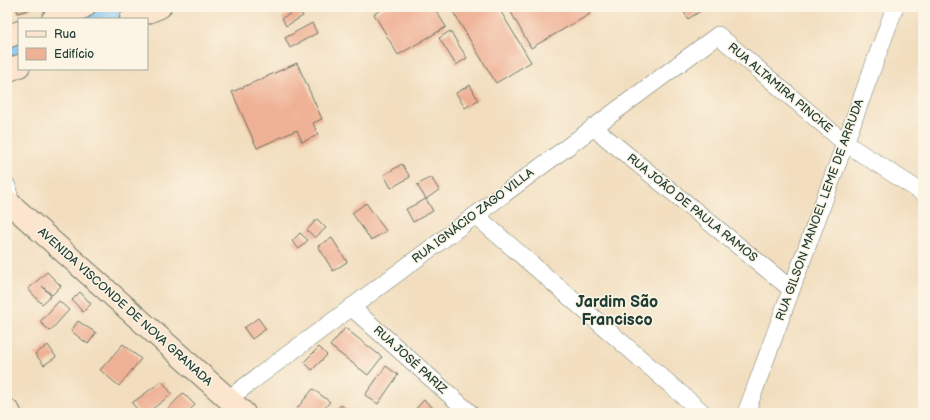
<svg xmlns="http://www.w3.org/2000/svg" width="930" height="420" font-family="'Balsamiq Sans',sans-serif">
  <rect width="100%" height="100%" fill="#fcf5e5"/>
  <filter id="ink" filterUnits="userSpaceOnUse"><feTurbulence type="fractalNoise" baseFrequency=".025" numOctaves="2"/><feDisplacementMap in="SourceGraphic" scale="8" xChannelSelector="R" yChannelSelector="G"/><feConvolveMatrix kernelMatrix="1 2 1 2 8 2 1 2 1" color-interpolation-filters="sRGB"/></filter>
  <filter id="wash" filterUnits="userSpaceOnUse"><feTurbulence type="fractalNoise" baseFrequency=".012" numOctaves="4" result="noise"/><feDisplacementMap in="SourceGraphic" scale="16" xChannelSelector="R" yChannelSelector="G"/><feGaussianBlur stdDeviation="0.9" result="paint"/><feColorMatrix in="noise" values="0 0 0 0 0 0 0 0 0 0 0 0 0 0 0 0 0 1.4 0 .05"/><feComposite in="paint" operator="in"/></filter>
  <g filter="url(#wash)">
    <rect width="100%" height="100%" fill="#f2debf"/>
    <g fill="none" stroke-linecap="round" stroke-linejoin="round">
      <path stroke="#7cbff2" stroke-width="28" d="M87 19 116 7
        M7 52 19 47"/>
    </g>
    <g id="blocks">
      <path fill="#efb195" d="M16 7H30L31 9 18 13Z
        M386 7H434L446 27 398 55 374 14Z
        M450 7H498L531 62 496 83Z
        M508 7H586L590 14 531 48Z
        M681 7H707L688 19Z
        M299 9 303 16 286 26 282 18Z
        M312 23 317 33 290 48 285 38Z
        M450 31 467 58 456 65 439 38Z
        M297 63 322 119 313 123 318 135 302 142 297 130 257 148 232 92Z
        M470 85 478 100 465 108 456 93Z
        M402 164 410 177 391 188 384 175Z
        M431 177 439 190 426 199 417 185Z
        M426 199 433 211 413 222 406 209Z
        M366 203 386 231 371 240 352 213Z
        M317 219 326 228 315 238 307 230Z
        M300 233 308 240 299 249 292 241Z
        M332 238 347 262 333 271 318 246Z
        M47 272 61 286 52 295 42 286 51 296 42 304 28 289Z
        M80 292 91 304 83 312 72 300Z
        M59 301 69 310 50 331 40 322Z
        M258 318 266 329 252 339 244 328Z
        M78 321 96 333 88 344 71 331Z
        M345 328 382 357 368 375 330 346Z
        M123 344 141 359 119 386 100 370Z
        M48 345 56 357 44 365 35 354Z
        M319 347 327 355 312 370 304 362Z
        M386 366 398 375 378 404 365 395Z
        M162 381 172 394 147 413H140L132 403Z
        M313 389 330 402 320 413H293Z
        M183 393 195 405 187 413H164Z
        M424 400 439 413H412Z
        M341 405 351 413H334Z"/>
    </g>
  </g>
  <g filter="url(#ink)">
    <use href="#blocks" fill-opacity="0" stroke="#697565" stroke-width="1"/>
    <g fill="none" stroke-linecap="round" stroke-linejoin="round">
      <defs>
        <path id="street" d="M593 127 791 289
          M7 186 11 205
          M475 215 703 413
          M351 307 470 413
          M228 399 718 35 845 143 923 193
          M746 413 895 7"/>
        <path id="secondary" d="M53 19 84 7
          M131 19 160 7
          M7 37 19 32
          M7 71 19 66
          M7 201 244 413
          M7 410 10 413"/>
      </defs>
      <use href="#street" stroke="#697565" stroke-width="18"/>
      <use href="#secondary" stroke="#697565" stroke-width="24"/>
      <use href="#street" stroke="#fff" stroke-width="17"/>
      <use href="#secondary" stroke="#fbe5cf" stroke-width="22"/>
    </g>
  </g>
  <g text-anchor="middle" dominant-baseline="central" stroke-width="3" stroke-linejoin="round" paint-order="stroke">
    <g font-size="12" fill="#1f3d34" stroke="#fcf5e5">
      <text transform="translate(780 88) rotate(40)">RUA ALTAMIRA PINCKE</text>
      <text transform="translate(692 208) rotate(39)">RUA JOÃO DE PAULA RAMOS</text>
      <text transform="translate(820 210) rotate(-70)">RUA GILSON MANOEL LEME DE ARRUDA</text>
      <text transform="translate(473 216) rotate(-37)">RUA IGNÁCIO ZAGO VILLA</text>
      <text transform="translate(125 307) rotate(42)">AVENIDA VISCONDE DE NOVA GRANADA</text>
      <text transform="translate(410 360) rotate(42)">RUA JOSÉ PARIZ</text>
    </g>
    <g font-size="16" font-weight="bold" fill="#1f3d34" stroke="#fcf5e5">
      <text x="617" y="302">Jardim São<tspan x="617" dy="18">Francisco</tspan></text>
    </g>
  </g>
  <rect width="930" height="420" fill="none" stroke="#fcf5e5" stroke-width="24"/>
  <rect x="18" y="18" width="130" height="52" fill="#fcf5e5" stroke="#a4ab9e"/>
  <rect x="26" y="31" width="20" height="6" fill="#fbe5cf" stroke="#a4ab9e"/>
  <text x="54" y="38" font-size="12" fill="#1f3d34">Rua</text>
  <rect x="26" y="48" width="20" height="12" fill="#efb195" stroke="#a4ab9e"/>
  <text x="54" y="58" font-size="12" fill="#1f3d34">Edifício</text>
</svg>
